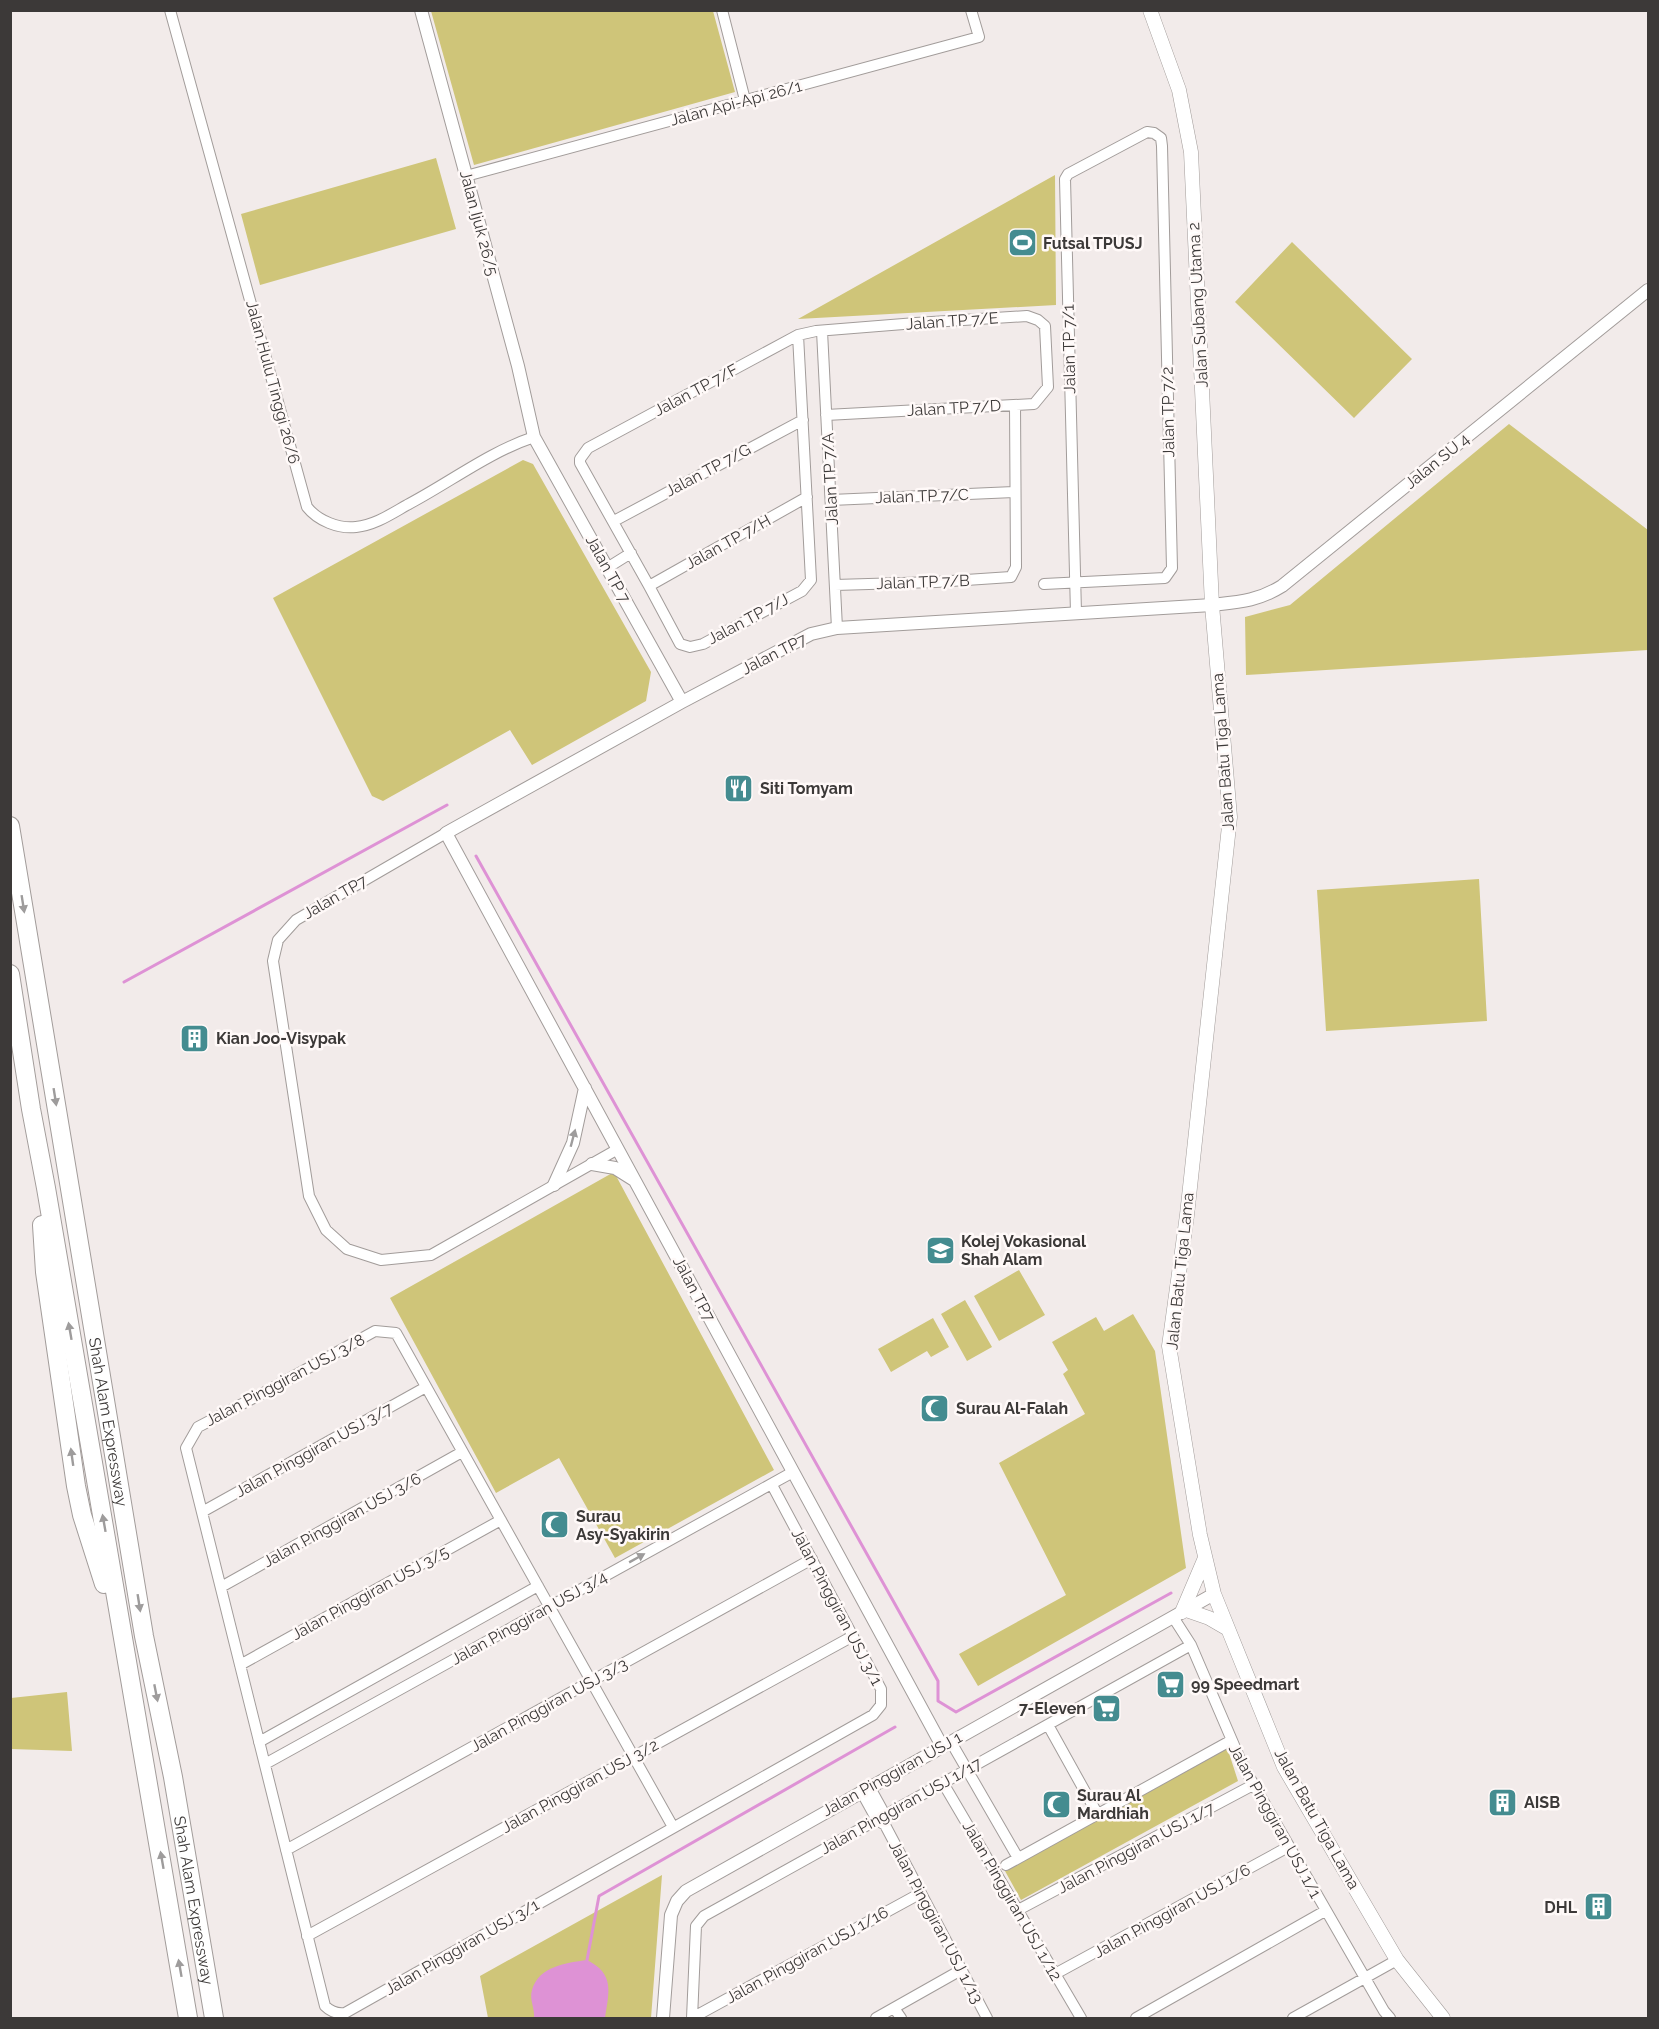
<svg xmlns="http://www.w3.org/2000/svg" width="1659" height="2029" font-family="Raleway,sans-serif">
  <rect width="100%" height="100%" fill="#f2ebea"/>
  <path fill="#cfc579" d="M431 11H713L735 92 474 165Z
    M436 158 456 229 260 285 241 214Z
    M1055 175 1056 305 798 319Z
    M1292 242 1412 359 1354 418 1235 302Z
    M1509 424 1648 530V650L1246 675 1245 617 1290 605Z
    M523 460 533 464 651 672 646 701 532 765 510 730 383 801 372 796 273 598Z
    M1479 879 1487 1021 1326 1031 1317 890Z
    M614 1172 774 1470 615 1558 559 1458 496 1493 390 1298Z
    M1019 1270 1045 1315 999 1341 974 1296Z
    M965 1300 992 1347 967 1361 941 1314Z
    M1133 1314 1155 1351 1186 1568 978 1686 959 1654 1066 1595 999 1463 1085 1414 1063 1374 1068 1370 1052 1342 1096 1317 1104 1331Z
    M933 1318 949 1347 931 1357 927 1351 891 1372 878 1349Z
    M67 1692 72 1751 11 1749V1698Z
    M1227 1747 1238 1781 1021 1900 1005 1871Z
    M662 1875 651 2018H488L480 1976Z"/>
  <path fill="#de92d5" d="M587 1960C615 1974 609 1992 605 2018H534C535 2009 529 1999 532 1990 539 1966 566 1963 587 1960Z"/>
  <g fill="none" stroke-linecap="round" stroke-linejoin="round">
    <path stroke="#de92d5" stroke-width="3" d="M476 856 938 1681V1701L956 1712 1171 1593
      M124 982 447 805
      M587 1960 599 1896 895 1727"/>
    <defs>
      <path id="minor" d="M170 10 307 507C318 521 339 529 356 527 375 525 391 514 407 505 449 483 489 452 534 437
        M722 10 745 100
        M466 176 979 37 971 10
        M822 331 837 628
        M798 335 811 580 802 591 703 644 690 647 680 644 649 586 580 463V459L588 448 798 335 816 331 916 323 1027 316 1038 320 1045 326 1048 387 1034 404 826 415
        M831 500 1014 492
        M614 521 803 420
        M607 568 631 553
        M1044 584 1165 578 1172 568 1162 146 1161 138 1154 133 1147 132 1068 174 1065 179C1069 324 1072 469 1076 613
        M835 585 936 582 1011 577 1016 567 1015 405
        M649 586 807 497
        M446 833 296 920 278 940 273 961 309 1196 326 1230 347 1249 381 1260 431 1255 618 1149
        M202 1512 426 1387
        M221 1587 462 1452
        M1173 1617 1191 1645 1243 1766 1384 2011 1390 2018
        M240 1665 501 1520
        M1048 1725 1098 1815
        M259 1742 538 1586
        M951 1742 1018 1858
        M265 1764 793 1472
        M943 1783 1081 2018
        M869 1786 885 1815V1822
        M861 1791 877 1820 885 1825 987 2018
        M673 1827 396 1333 375 1331 265 1392 198 1427 186 1448 325 2006C331 2012 337 2014 345 2013L873 1715 881 1705V1689L772 1485
        M286 1850 812 1559
        M1006 1865 1230 1741
        M1018 1910 1253 1785
        M307 1936 853 1636
        M1055 1974 1288 1847
        M894 2008 901 2018
        M692 2018 696 1926 704 1916 1191 1645
        M692 2018 921 1893
        M876 2018 961 1970
        M1136 2018 1325 1911
        M1293 2018 1397 1960"/>
      <path id="tertiary" d="M421 10 518 366 534 437 682 702
        M592 1164 615 1168 634 1180
        M554 1185 573 1143 585 1088
        M942 1746 446 833 682 702 811 634 837 628 1212 605C1239 602 1258 601 1282 586L1648 290
        M663 2018 671 1915 677 1901 686 1891 1214 1594"/>
      <path id="secondary" d="M1150 10 1179 90 1191 152 1212 605 1230 817 1187 1215 1169 1346 1200 1535 1214 1594 1284 1767 1397 1960 1443 2018
        M1186 1610 1209 1618 1228 1629
        M1182 1612 1205 1558"/>
      <g id="motorway">
        <path id="s1" d="M10 826 144 1636 173 1777 214 2018"/>
        <path d="M10 974 31 1109 46 1188 188 2018"/>
        <path d="M42 1225 45 1272 76 1486 82 1515 104 1584"/>
      </g>
    </defs>
    <use href="#minor" stroke="#a29c9a" stroke-width="12"/>
    <use href="#tertiary" stroke="#a29c9a" stroke-width="14"/>
    <use href="#secondary" stroke="#a29c9a" stroke-width="15"/>
    <use href="#motorway" stroke="#a29c9a" stroke-width="20"/>
    <use href="#minor" stroke="#fff" stroke-width="10"/>
    <use href="#tertiary" stroke="#fff" stroke-width="12"/>
    <use href="#secondary" stroke="#fff" stroke-width="14"/>
    <use href="#motorway" stroke="#fff" stroke-width="18"/>
  </g>
  <defs><path id="oneway-solid" d="M-6-.8H1V-3.2L6.5 0L1 3.2V.8H-6Z" transform="scale(1.5)"/></defs>
  <g fill="#9e9c9c">
    <use href="#oneway-solid" transform="translate(23 904) rotate(81)"/>
    <use href="#oneway-solid" transform="translate(55 1097) rotate(81)"/>
    <use href="#oneway-solid" transform="translate(573 1138) rotate(-75)"/>
    <use href="#oneway-solid" transform="translate(70 1331) rotate(-100)"/>
    <use href="#oneway-solid" transform="translate(72 1457) rotate(-98)"/>
    <use href="#oneway-solid" transform="translate(104 1523) rotate(-100)"/>
    <use href="#oneway-solid" transform="translate(637 1558) rotate(-29)"/>
    <use href="#oneway-solid" transform="translate(139 1603) rotate(81)"/>
    <use href="#oneway-solid" transform="translate(156 1693) rotate(79)"/>
    <use href="#oneway-solid" transform="translate(162 1860) rotate(-100)"/>
    <use href="#oneway-solid" transform="translate(180 1968) rotate(-100)"/>
  </g>
  <defs>
    <symbol id="stadium-square" viewBox="-11 -11 22 22"><rect x="-9" y="-9" width="18" height="18" rx="4" fill="#448c90" stroke="#fff9f8"/><path d="M0-5a6.5 5 0 1 0 0 10a6.5 5 0 1 0 0-10ZM-3.5-1.8h7v3.6h-7Z" fill="#fff"/></symbol>
    <symbol id="restaurant-square" viewBox="-11 -11 22 22"><rect x="-9" y="-9" width="18" height="18" rx="4" fill="#448c90" stroke="#fff9f8"/><path d="M-5-6h1v4h1v-4h1v4h1v-4h1v5L-1.5 .5V6h-2V.5L-5-1ZM5-6V6H3V1.5H1.5Q1.5-4 5-6Z" fill="#fff"/></symbol>
    <symbol id="building-square" viewBox="-11 -11 22 22"><rect x="-9" y="-9" width="18" height="18" rx="4" fill="#448c90" stroke="#fff9f8"/><path d="M-4-6H4V6H1V3H-1V6H-4ZM-2.5-4.3h1.7v1.8h-1.7ZM.8-4.3h1.7v1.8H.8ZM-2.5-1h1.7V.8h-1.7ZM.8-1h1.7V.8H.8Z" fill="#fff"/></symbol>
    <symbol id="school-square" viewBox="-11 -11 22 22"><rect x="-9" y="-9" width="18" height="18" rx="4" fill="#448c90" stroke="#fff9f8"/><path d="M0-5L7-2L0 1L-7-2ZM-4 1L0 2.5L4 1V4Q0 6-4 4Z" fill="#fff"/></symbol>
    <symbol id="mosque-square" viewBox="-11 -11 22 22"><rect x="-9" y="-9" width="18" height="18" rx="4" fill="#448c90" stroke="#fff9f8"/><path d="M3.5-4.9A6 6 0 1 0 3.5 4.9A5 5 0 1 1 3.5-4.9Z" fill="#fff"/></symbol>
    <symbol id="supermarket-square" viewBox="-11 -11 22 22"><rect x="-9" y="-9" width="18" height="18" rx="4" fill="#448c90" stroke="#fff9f8"/><path d="M-6-5.5h2.5l.6 2H6L4.5 2H-2.5L-4.4-4H-6ZM-1.5 3.2a1.3 1.3 0 1 0 .1 0ZM3 3.2a1.3 1.3 0 1 0 .1 0Z" fill="#fff"/></symbol>
  </defs>
  <g fill-rule="evenodd">
    <use href="#stadium-square" x="1006" y="226" width="33" height="33"/>
    <use href="#restaurant-square" x="722" y="772" width="33" height="33"/>
    <use href="#building-square" x="178" y="1022" width="33" height="33"/>
    <use href="#school-square" x="924" y="1234" width="33" height="33"/>
    <use href="#mosque-square" x="918" y="1392" width="33" height="33"/>
    <use href="#mosque-square" x="538" y="1508" width="33" height="33"/>
    <use href="#supermarket-square" x="1154" y="1668" width="33" height="33"/>
    <use href="#supermarket-square" x="1090" y="1692" width="33" height="33"/>
    <use href="#building-square" x="1486" y="1786" width="33" height="33"/>
    <use href="#mosque-square" x="1040" y="1788" width="33" height="33"/>
    <use href="#building-square" x="1582" y="1890" width="33" height="33"/>
  </g>
  <g text-anchor="middle" dominant-baseline="central" stroke-width="5" stroke-linejoin="round" paint-order="stroke">
    <g font-size="16" fill="#3c3938" stroke="#fff9f8">
      <text transform="translate(736 103) rotate(-15)">Jalan Api-Api 26/1</text>
      <text transform="translate(479 223) rotate(75)">Jalan Ijuk 26/5</text>
      <text transform="translate(1198 305) rotate(-93)">Jalan Subang Utama 2</text>
      <text transform="translate(952 321) rotate(-4)">Jalan TP 7/E</text>
      <text transform="translate(1069 349) rotate(-91)">Jalan TP 7/1</text>
      <text transform="translate(273 382) rotate(75)">Jalan Hulu Tinggi 26/6</text>
      <text transform="translate(696 390) rotate(-28)">Jalan TP 7/F</text>
      <text transform="translate(954 408) rotate(-3)">Jalan TP 7/D</text>
      <text transform="translate(1168 412) rotate(-91)">Jalan TP 7/2</text>
      <text transform="translate(1437 461) rotate(-39)">Jalan SU 4</text>
      <text transform="translate(708 470) rotate(-28)">Jalan TP 7/G</text>
      <text transform="translate(830 479) rotate(-93)">Jalan TP 7/A</text>
      <text transform="translate(922 496) rotate(-2)">Jalan TP 7/C</text>
      <text transform="translate(728 542) rotate(-29)">Jalan TP 7/H</text>
      <text transform="translate(608 569) rotate(61)">Jalan TP 7</text>
      <text transform="translate(923 582) rotate(-2)">Jalan TP 7/B</text>
      <text transform="translate(748 619) rotate(-28)">Jalan TP 7/J</text>
      <text transform="translate(774 654) rotate(-27)">Jalan TP7</text>
      <text transform="translate(1223 752) rotate(-94)">Jalan Batu Tiga Lama</text>
      <text transform="translate(335 897) rotate(-30)">Jalan TP7</text>
      <text transform="translate(1180 1271) rotate(-84)">Jalan Batu Tiga Lama</text>
      <text transform="translate(694 1289) rotate(62)">Jalan TP7</text>
      <text transform="translate(285 1380) rotate(-28)">Jalan Pinggiran USJ 3/8</text>
      <text stroke="none"><textPath href="#s1" startOffset="604">Shah Alam Expressway</textPath></text>
      <text transform="translate(314 1450) rotate(-29)">Jalan Pinggiran USJ 3/7</text>
      <text transform="translate(342 1520) rotate(-29)">Jalan Pinggiran USJ 3/6</text>
      <text transform="translate(370 1593) rotate(-29)">Jalan Pinggiran USJ 3/5</text>
      <text transform="translate(837 1607) rotate(62)">Jalan Pinggiran USJ 3/1</text>
      <text transform="translate(529 1618) rotate(-29)">Jalan Pinggiran USJ 3/4</text>
      <text transform="translate(549 1705) rotate(-29)">Jalan Pinggiran USJ 3/3</text>
      <text transform="translate(892 1774) rotate(-29)">Jalan Pinggiran USJ 1</text>
      <text transform="translate(580 1786) rotate(-29)">Jalan Pinggiran USJ 3/2</text>
      <text transform="translate(901 1806) rotate(-29)">Jalan Pinggiran USJ 1/17</text>
      <text transform="translate(1317 1819) rotate(61)">Jalan Batu Tiga Lama</text>
      <text transform="translate(1275 1821) rotate(61)">Jalan Pinggiran USJ 1/1</text>
      <text transform="translate(1136 1848) rotate(-28)">Jalan Pinggiran USJ 1/7</text>
      <text stroke="none"><textPath href="#s1" startOffset="1090">Shah Alam Expressway</textPath></text>
      <text transform="translate(1012 1901) rotate(60)">Jalan Pinggiran USJ 1/12</text>
      <text transform="translate(1172 1911) rotate(-29)">Jalan Pinggiran USJ 1/6</text>
      <text transform="translate(936 1922) rotate(62)">Jalan Pinggiran USJ 1/13</text>
      <text transform="translate(462 1947) rotate(-30)">Jalan Pinggiran USJ 3/1</text>
      <text transform="translate(807 1955) rotate(-29)">Jalan Pinggiran USJ 1/16</text>
    </g>
    <g font-size="16" font-weight="bold" fill="#3c3938" stroke="#fff9f8" text-anchor="start">
      <text x="1043" y="243">Futsal TPUSJ</text>
      <text x="760" y="788">Siti Tomyam</text>
      <text x="216" y="1038">Kian Joo-Visypak</text>
      <text x="961" y="1241">Kolej Vokasional<tspan x="961" dy="18">Shah Alam</tspan></text>
      <text x="956" y="1408">Surau Al-Falah</text>
      <text x="576" y="1516">Surau<tspan x="576" dy="18">Asy-Syakirin</tspan></text>
      <text x="1191" y="1684">99 Speedmart</text>
      <text x="1086" y="1708" text-anchor="end">7-Eleven</text>
      <text x="1077" y="1795">Surau Al<tspan x="1077" dy="18">Mardhiah</tspan></text>
      <text x="1524" y="1802">AISB</text>
      <text x="1577" y="1907" text-anchor="end">DHL</text>
    </g>
  </g>
  <rect width="1659" height="2029" fill="none" stroke="#3c3938" stroke-width="24"/>
</svg>
